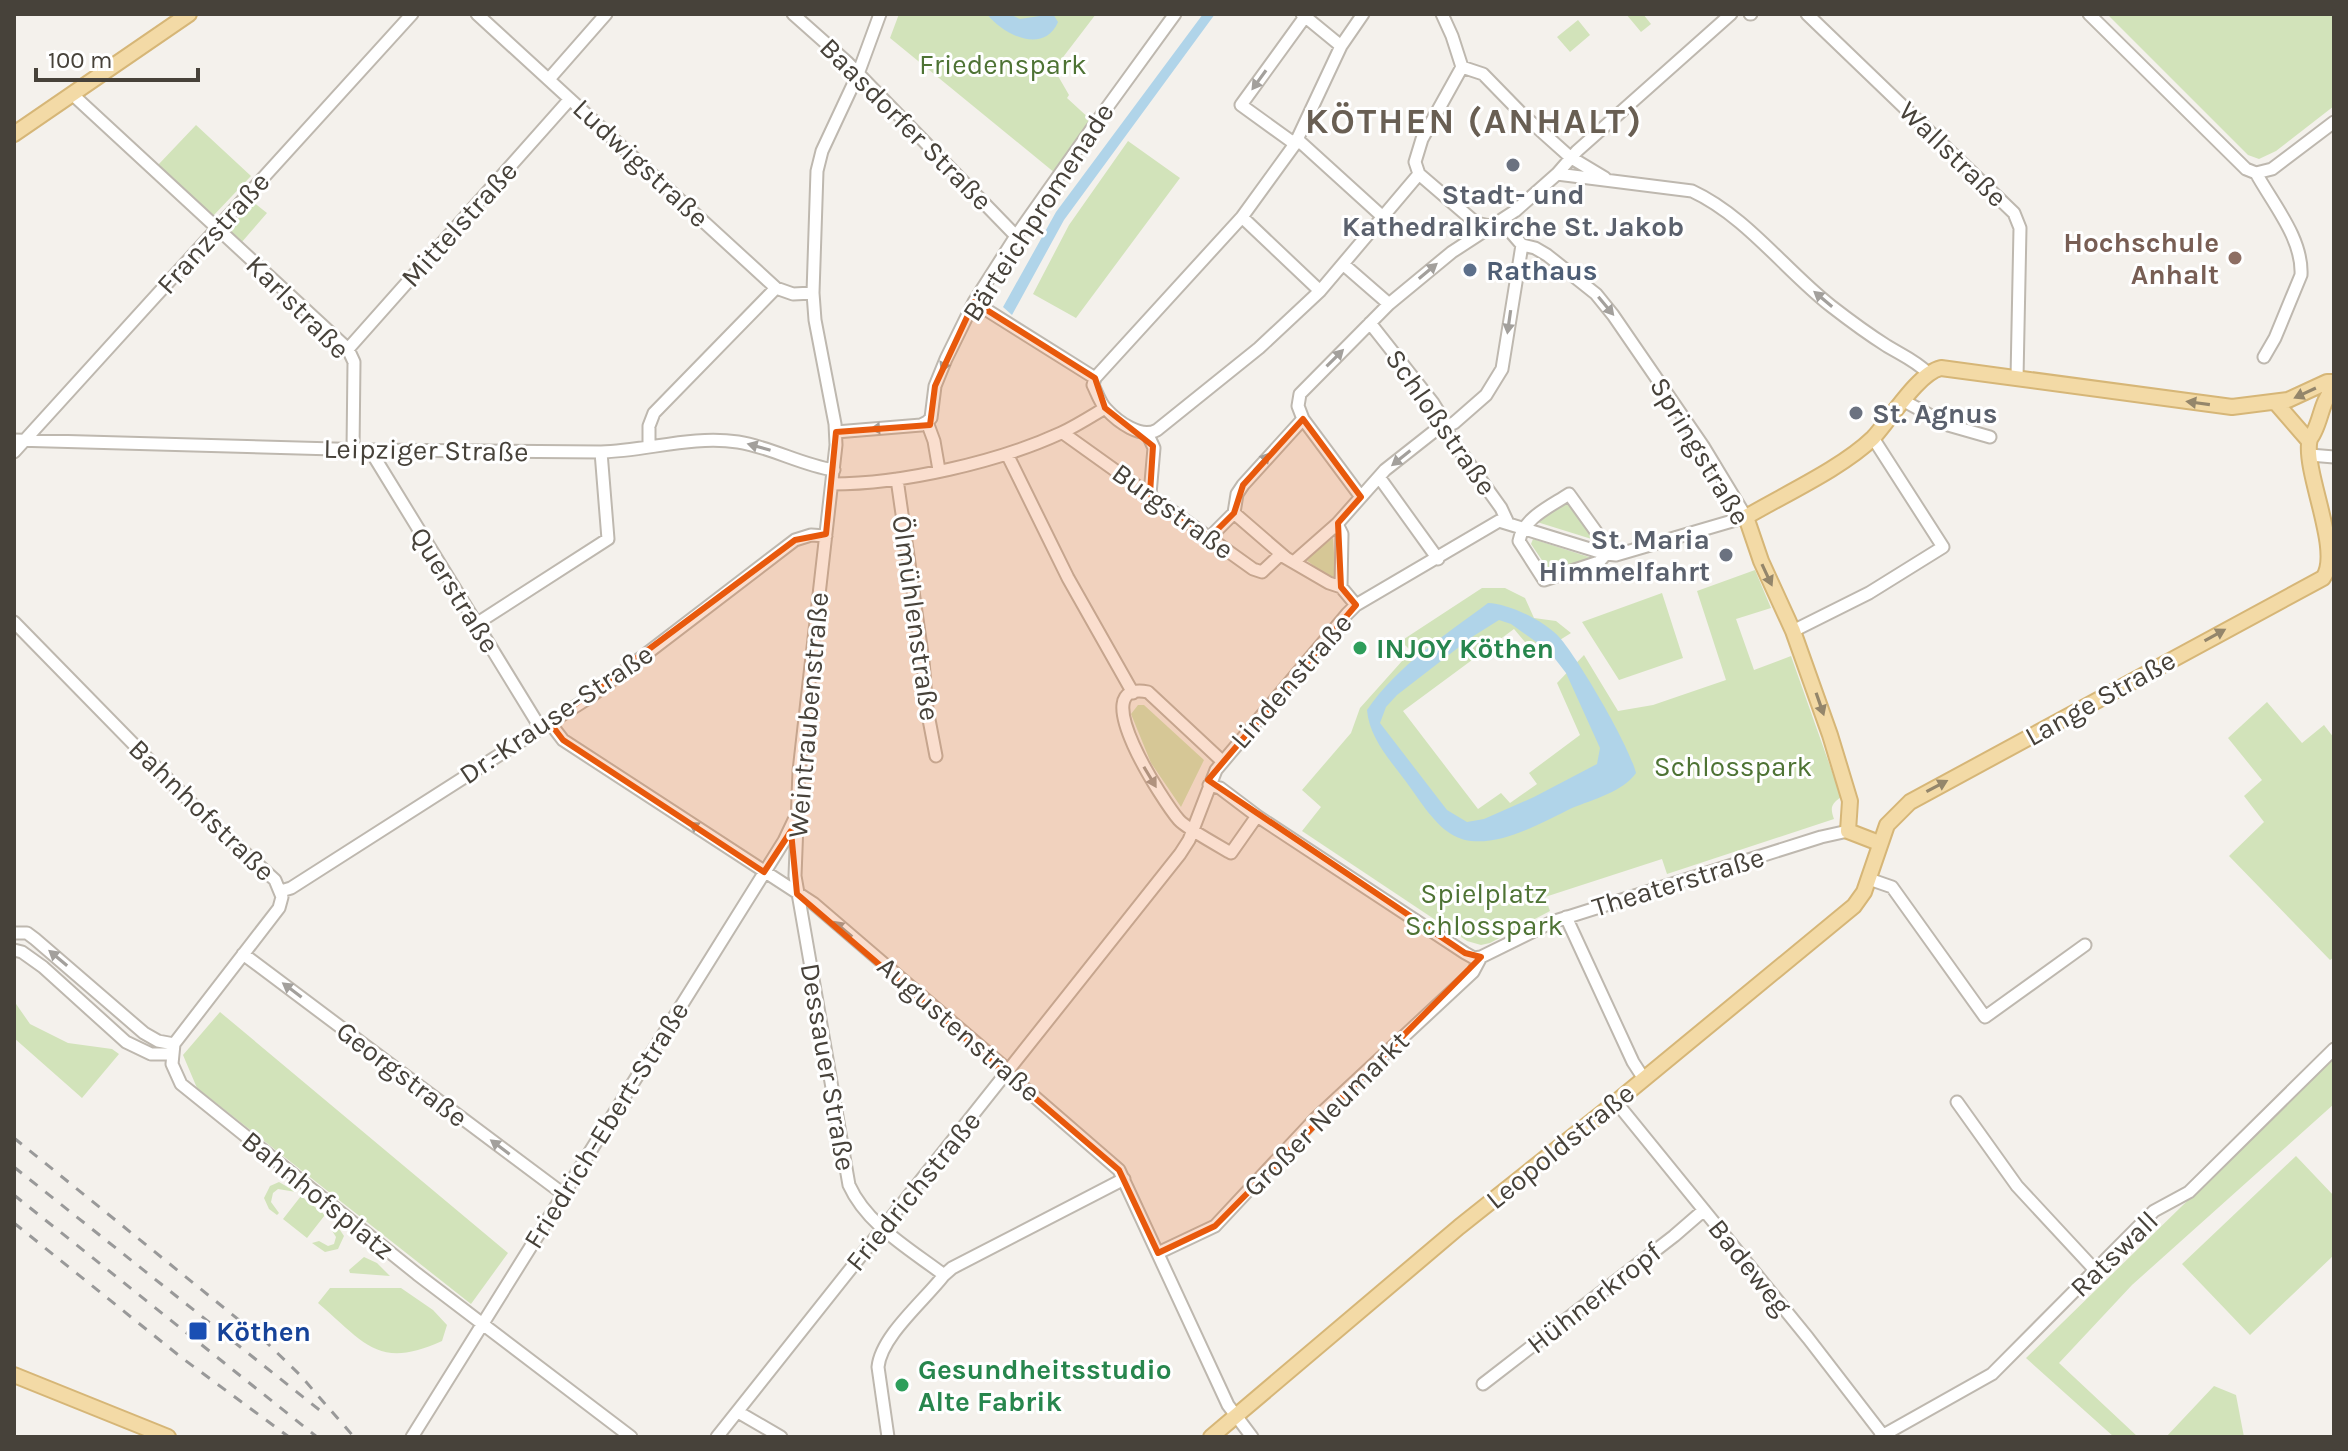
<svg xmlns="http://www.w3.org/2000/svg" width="2348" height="1451" font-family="Karla,sans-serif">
  <rect width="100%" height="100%" fill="#f4f1ec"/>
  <path fill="#d2e3ba" d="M899 14H1096L1054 69 1069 95 1067 98 1092 121 1055 173 890 38Z
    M1626 14H1643L1651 24 1641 32Z
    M2107 14H2334V106L2276 151 2259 159 2248 155Z
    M1578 20 1590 35 1570 52 1557 37Z
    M196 125 251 176 213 216 158 165Z
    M1128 141 1180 178 1076 318 1033 294 1069 225Z
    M253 202 267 213 241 243 227 231Z
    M1569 500 1598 541 1537 522Z
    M1333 538 1336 583 1305 559Z
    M1533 539 1592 558 1552 575 1531 544Z
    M1755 570 1771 608 1736 619 1754 670 1791 656 1841 797C1831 804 1830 808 1834 819L1667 874 1662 859 1545 897 1550 911 1490 943 1481 945 1467 941 1302 831 1321 807 1302 790 1351 733 1360 708 1411 651 1401 641 1482 588H1505L1525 598 1534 618 1556 621 1571 633 1536 655 1514 629 1403 711 1478 809 1501 793 1510 803 1537 784 1529 773 1580 735 1557 683 1584 655 1618 711 1653 705 1726 680 1697 591Z
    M1662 593 1683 658 1619 680 1582 622Z
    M2267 702 2302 743 2324 725 2334 738V957L2330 960 2229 856 2264 822 2244 796 2262 780 2228 738Z
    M1138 705H1144L1204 760 1181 807 1151 763 1131 714Z
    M14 1001 30 1024 68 1043 112 1049 119 1054 82 1098 14 1038Z
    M220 1012 508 1253 471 1304 197 1088 183 1055Z
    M2334 1058V1104L2132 1285 2059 1363 2138 1437H2114L2026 1358Z
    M2296 1156 2334 1196V1255L2250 1335 2182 1264Z
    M279 1182 296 1192 278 1189 273 1193 271 1202 279 1213 277 1215 269 1209 264 1198 270 1186Z
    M301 1196 325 1215 307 1238 283 1219Z
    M336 1224 344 1236 338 1249 325 1252 312 1243 319 1241 328 1246 334 1244 336 1237 331 1229Z
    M364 1257 377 1263 390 1276 350 1273 349 1270Z
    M330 1288H401L433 1310 447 1325 442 1341C378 1370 365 1343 318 1303Z
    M2214 1386 2236 1395 2244 1437H2166Z"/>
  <path fill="#b0d4e9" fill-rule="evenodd" d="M987 14H1009L1020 19 1053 14 1058 22C1044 55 1003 35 987 14Z
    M1203 14H1215L1064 220 1012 315 1003 307 1056 212Z
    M1488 603C1510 604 1545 621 1560 638 1579 660 1629 745 1636 773 1624 791 1592 800 1572 808 1541 823 1485 856 1451 834 1432 822 1417 796 1404 779 1388 758 1369 736 1367 710 1398 665 1444 636 1488 603ZM1499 620 1511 624 1549 651 1566 673 1600 748 1597 764 1534 797 1484 819 1467 822 1447 810 1380 723 1386 707 1397 695 1472 637Z"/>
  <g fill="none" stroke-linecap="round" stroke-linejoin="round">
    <defs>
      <path id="minor" d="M477 14 776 288 793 294 813 293
        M793 14 847 62 1016 236
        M880 14 858 74 822 151 817 171 813 293 815 320 835 424 836 445 799 771 795 876 849 1185C867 1225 910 1249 944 1275 925 1300 881 1336 878 1367L888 1437
        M1302 14 1341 46
        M1442 14 1452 36 1462 67
        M1750 14H1751
        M1807 14 2014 213 2020 228 2017 378
        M2089 14 2246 169 2256 173
        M1462 67 1483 74 1522 114 1570 157 1605 178
        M549 79 606 14
        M72 94 348 349 354 362 353 450
        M1297 139 1384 218
        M1295 144 1241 105 1307 14
        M2256 173C2273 204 2303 239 2301 275L2275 338 2264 357
        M2256 173 2272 169 2334 122
        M1557 174 1692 191C1746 216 1785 270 1831 306 1849 320 1868 334 1887 346 1902 355 1916 361 1928 373
        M1242 217 1320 291
        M1343 264 1389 304
        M974 302 1095 378
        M1370 323 1433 403 1443 419 1450 437 1501 508 1508 523
        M348 349 570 99
        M1095 378 1093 385C1097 393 1100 403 1106 409 1118 422 1141 439 1157 430L1259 348 1320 291 1419 174
        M1095 378 1242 217 1295 144 1341 46 1363 14
        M1904 401 1948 425 1990 437
        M927 422 931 418 935 386 946 359 974 302 1016 236 1098 120 1175 14
        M927 422 934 441 939 470
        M836 432 921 425 927 422
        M1063 433 1253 569 1262 572 1281 554
        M1148 435 1154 448 1150 494
        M14 440 370 450 601 452C646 451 692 435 738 442 771 447 801 465 834 470
        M649 447V426L654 413 776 288
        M370 450 541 729
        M14 452 412 14
        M1007 454 1068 578 1133 693
        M2310 455 2334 457
        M1379 477 1438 559
        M897 479 923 661 927 709 936 756
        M832 484C902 484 998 462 1061 433 1076 426 1090 417 1105 408
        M1569 494 1602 540 1606 554 1599 562 1544 580 1519 541C1523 518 1551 506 1569 494Z
        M1361 497 1303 419 1298 406 1300 394 1389 304 1452 252 1515 211 1557 174 1577 151 1731 14
        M1234 513 1286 558 1329 583 1341 587 1356 605
        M1337 524 1342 534 1341 587
        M1210 537 1234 513 1237 494 1243 485 1303 419
        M1295 561 1337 524 1385 470 1437 429 1454 423 1486 395 1502 369 1522 245
        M14 622 201 813 275 880 282 897 279 908 174 1044 172 1064 181 1084 417 1274 631 1437
        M476 624 608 539 601 452
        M1793 631 1869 593 1943 547 1873 438
        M550 723 563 740 813 903 1002 1065 1014 1079 1119 1170 1228 1405 1252 1437
        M1222 761 1148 692C1082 679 1165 804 1179 820 1186 828 1219 846 1231 853L1257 816
        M1209 785 1220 788 1257 816 1465 953 1474 958 1481 957
        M1869 879 1892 887 1985 1017 2085 945
        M281 891 291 888 590 697 795 540 811 535 826 536
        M1566 917 1633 1062 1644 1079
        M14 933H27L35 939 144 1033 158 1041 174 1044
        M14 950 22 952 43 967 126 1042 151 1054H172
        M243 954 562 1193
        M1481 957 1552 922 1821 837 1848 831
        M1616 1102 1808 1338 1882 1434
        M1957 1102 2017 1186 2095 1270
        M1158 1253 1215 1226 1315 1119 1473 972 1481 957
        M944 1275 952 1268 1124 1179
        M1483 1384 1674 1236 1704 1210
        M738 1412 781 1437
        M412 1437 784 841 794 820
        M717 1437 1180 854 1189 840 1216 770 1347 614 1356 605 1499 521 1606 554 1616 555 1746 517 1703 446 1613 315 1596 294 1547 255 1535 248 1522 245 1509 230 1476 223 1419 174 1415 162 1422 139 1462 67
        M1880 1437 1992 1374 2154 1211 2189 1192 2334 1049"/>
      <path id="major" d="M14 134 189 14
        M2276 403 2309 441
        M1879 843 1848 831 1850 801 1830 735 1793 631 1761 561 1746 517C1785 494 1842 468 1873 438 1890 420 1918 373 1941 368L2232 407 2288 400 2327 382H2334
        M14 1375 168 1437
        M1211 1437 1459 1227 1616 1102 1854 906 1864 892 1887 825 1910 802 2323 578C2342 553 2306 478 2309 444 2310 436 2311 439 2314 432 2322 416 2321 403 2334 387"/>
    </defs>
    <use href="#minor" stroke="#beb8af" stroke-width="15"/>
    <use href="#major" stroke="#d6b677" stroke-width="18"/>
    <use href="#minor" stroke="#fff" stroke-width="11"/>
    <use href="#major" stroke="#f3daa6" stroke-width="14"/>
    <path stroke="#999" stroke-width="3" stroke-dasharray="10 10" stroke-linecap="butt" d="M14 1138 265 1341 300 1375 354 1437
      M14 1167 327 1416
      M14 1195 317 1437
      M14 1223 182 1358 289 1437"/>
  </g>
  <defs><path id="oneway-solid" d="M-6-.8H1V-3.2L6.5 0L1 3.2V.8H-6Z" transform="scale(2)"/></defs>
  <g fill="#a3a09c">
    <use href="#oneway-solid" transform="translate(1259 80) rotate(126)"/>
    <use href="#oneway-solid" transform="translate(1428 271) rotate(-40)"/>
    <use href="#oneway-solid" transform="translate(1823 299) rotate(-140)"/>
    <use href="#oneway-solid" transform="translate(1606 306) rotate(50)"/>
    <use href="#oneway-solid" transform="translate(1509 322) rotate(98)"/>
    <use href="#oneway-solid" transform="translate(1335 358) rotate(-45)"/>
    <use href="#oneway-solid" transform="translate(946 361) rotate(113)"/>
    <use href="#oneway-solid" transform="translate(882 428) rotate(175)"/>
    <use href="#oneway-solid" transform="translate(759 447) rotate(-164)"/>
    <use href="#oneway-solid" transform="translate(1401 458) rotate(141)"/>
    <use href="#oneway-solid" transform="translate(1262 462) rotate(-48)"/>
    <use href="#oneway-solid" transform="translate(1150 777) rotate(59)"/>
    <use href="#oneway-solid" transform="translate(699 829) rotate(-147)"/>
    <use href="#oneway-solid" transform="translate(843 929) rotate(-140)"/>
    <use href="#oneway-solid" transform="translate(58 958) rotate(-140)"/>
    <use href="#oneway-solid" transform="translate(292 990) rotate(-143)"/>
    <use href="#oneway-solid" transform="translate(500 1147) rotate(-143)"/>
  </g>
  <g fill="#94866b">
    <use href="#oneway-solid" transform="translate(2305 393) rotate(155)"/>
    <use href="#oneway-solid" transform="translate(2198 403) rotate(-172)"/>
    <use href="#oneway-solid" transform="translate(1767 575) rotate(65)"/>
    <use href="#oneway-solid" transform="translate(2215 635) rotate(-29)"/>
    <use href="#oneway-solid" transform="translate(1820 704) rotate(71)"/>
    <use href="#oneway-solid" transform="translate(1937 786) rotate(-28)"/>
  </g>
  <path fill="#e8590c" fill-opacity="0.2" stroke="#e8590c" stroke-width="6" stroke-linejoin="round" d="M974 302 1095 378 1105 408 1153 446 1150 494 1210 537 1234 513 1243 485 1303 419 1361 497 1338 523 1341 587 1356 605 1208 780 1465 953 1481 957 1215 1226 1158 1253 1119 1170 797 894 791 831 764 872 563 740 550 723 795 540 826 534 836 432 930 425 935 386Z"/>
  <g fill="#6b7280" stroke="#fff" stroke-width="3">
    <circle cx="1513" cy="165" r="8"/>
    <circle cx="1856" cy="413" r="8"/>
    <circle cx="1726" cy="555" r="8"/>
  </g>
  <circle fill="#8d6e63" stroke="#fff" stroke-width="3" cx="2235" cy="258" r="8"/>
  <circle fill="#5c6f8a" stroke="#fff" stroke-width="3" cx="1470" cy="270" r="8"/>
  <g fill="#2e9e5b" stroke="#fff" stroke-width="3">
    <circle cx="1360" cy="648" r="8"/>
    <circle cx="902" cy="1385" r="8"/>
  </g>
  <rect fill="#1a4fb4" stroke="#fff" stroke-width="3" x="188" y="1321" width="20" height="20" rx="4"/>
  <g text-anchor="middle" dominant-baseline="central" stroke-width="6" stroke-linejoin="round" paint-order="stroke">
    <g font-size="28" fill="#4e7334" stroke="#fff">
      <text x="1003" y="64">Friedenspark</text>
      <text x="1733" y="766">Schlosspark</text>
      <text x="1484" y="893">Spielplatz<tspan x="1484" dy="32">Schlosspark</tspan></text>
    </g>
    <g font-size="28" fill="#47423a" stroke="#fff">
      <text transform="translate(906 124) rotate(45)">Baasdorfer Straße</text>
      <text transform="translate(1953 154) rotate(44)">Wallstraße</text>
      <text transform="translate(641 163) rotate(43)">Ludwigstraße</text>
      <text transform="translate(1038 212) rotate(-57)">Bärteichpromenade</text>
      <text transform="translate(459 224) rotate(-48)">Mittelstraße</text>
      <text transform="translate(213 233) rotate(-48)">Franzstraße</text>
      <text transform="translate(298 307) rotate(45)">Karlstraße</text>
      <text transform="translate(1441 422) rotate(55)">Schloßstraße</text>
      <text transform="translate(426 450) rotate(1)">Leipziger Straße</text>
      <text transform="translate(1700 451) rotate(59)">Springstraße</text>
      <text transform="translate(1173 511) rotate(36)">Burgstraße</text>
      <text transform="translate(455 590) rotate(58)">Querstraße</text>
      <text transform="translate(916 618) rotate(82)">Ölmühlenstraße</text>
      <text transform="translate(1291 681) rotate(-49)">Lindenstraße</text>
      <text transform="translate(2100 698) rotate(-29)">Lange Straße</text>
      <text transform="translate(556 714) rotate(-34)">Dr.-Krause-Straße</text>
      <text transform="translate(808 715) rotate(-85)">Weintraubenstraße</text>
      <text transform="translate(202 810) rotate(44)">Bahnhofstraße</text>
      <text transform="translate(1678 882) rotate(-17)">Theaterstraße</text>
      <text transform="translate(959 1029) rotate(41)">Augustenstraße</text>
      <text transform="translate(828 1067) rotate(80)">Dessauer Straße</text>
      <text transform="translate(402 1074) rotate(37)">Georgstraße</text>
      <text transform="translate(1326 1114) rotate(-45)">Großer Neumarkt</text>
      <text transform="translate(606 1125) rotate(-58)">Friedrich-Ebert-Straße</text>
      <text transform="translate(1560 1146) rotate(-39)">Leopoldstraße</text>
      <text transform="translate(913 1191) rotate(-51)">Friedrichstraße</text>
      <text transform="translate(318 1195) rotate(39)">Bahnhofsplatz</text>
      <text transform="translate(2114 1254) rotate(-44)">Ratswall</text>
      <text transform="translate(1750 1267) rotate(51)">Badeweg</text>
      <text transform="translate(1594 1298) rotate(-38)">Hühnerkropf</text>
    </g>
    <g font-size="28" font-weight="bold" fill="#5b616d" stroke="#fff">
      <text x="1513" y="194">Stadt- und<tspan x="1513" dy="32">Kathedralkirche St. Jakob</tspan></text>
      <text x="1872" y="413" text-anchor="start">St. Agnus</text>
      <text x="1710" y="539" text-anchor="end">St. Maria<tspan x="1710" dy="32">Himmelfahrt</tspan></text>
    </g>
    <g font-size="28" font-weight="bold" fill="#785e54" stroke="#fff" text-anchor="end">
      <text x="2219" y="242">Hochschule<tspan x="2219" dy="32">Anhalt</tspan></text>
    </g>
    <g font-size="28" font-weight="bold" fill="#4e5e75" stroke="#fff" text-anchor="start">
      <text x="1486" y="270">Rathaus</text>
    </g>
    <g font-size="28" font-weight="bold" fill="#27864d" stroke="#fff" text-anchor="start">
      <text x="1376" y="648">INJOY Köthen</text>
      <text x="918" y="1369">Gesundheitsstudio<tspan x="918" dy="32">Alte Fabrik</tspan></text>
    </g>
    <g font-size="28" font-weight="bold" fill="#164399" stroke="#fff" text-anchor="start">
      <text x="216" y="1331">Köthen</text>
    </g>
    <g font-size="36" font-weight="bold" letter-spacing="2" fill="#695f53" stroke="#fff">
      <text x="1474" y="121">KÖTHEN (ANHALT)</text>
    </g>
  </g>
  <rect width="2348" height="1451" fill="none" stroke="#47423a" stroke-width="32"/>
  <path d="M36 68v12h162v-12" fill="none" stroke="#47423a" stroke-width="4"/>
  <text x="48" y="68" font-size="24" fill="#47423a" stroke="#ffffff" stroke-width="6" paint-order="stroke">100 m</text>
</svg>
